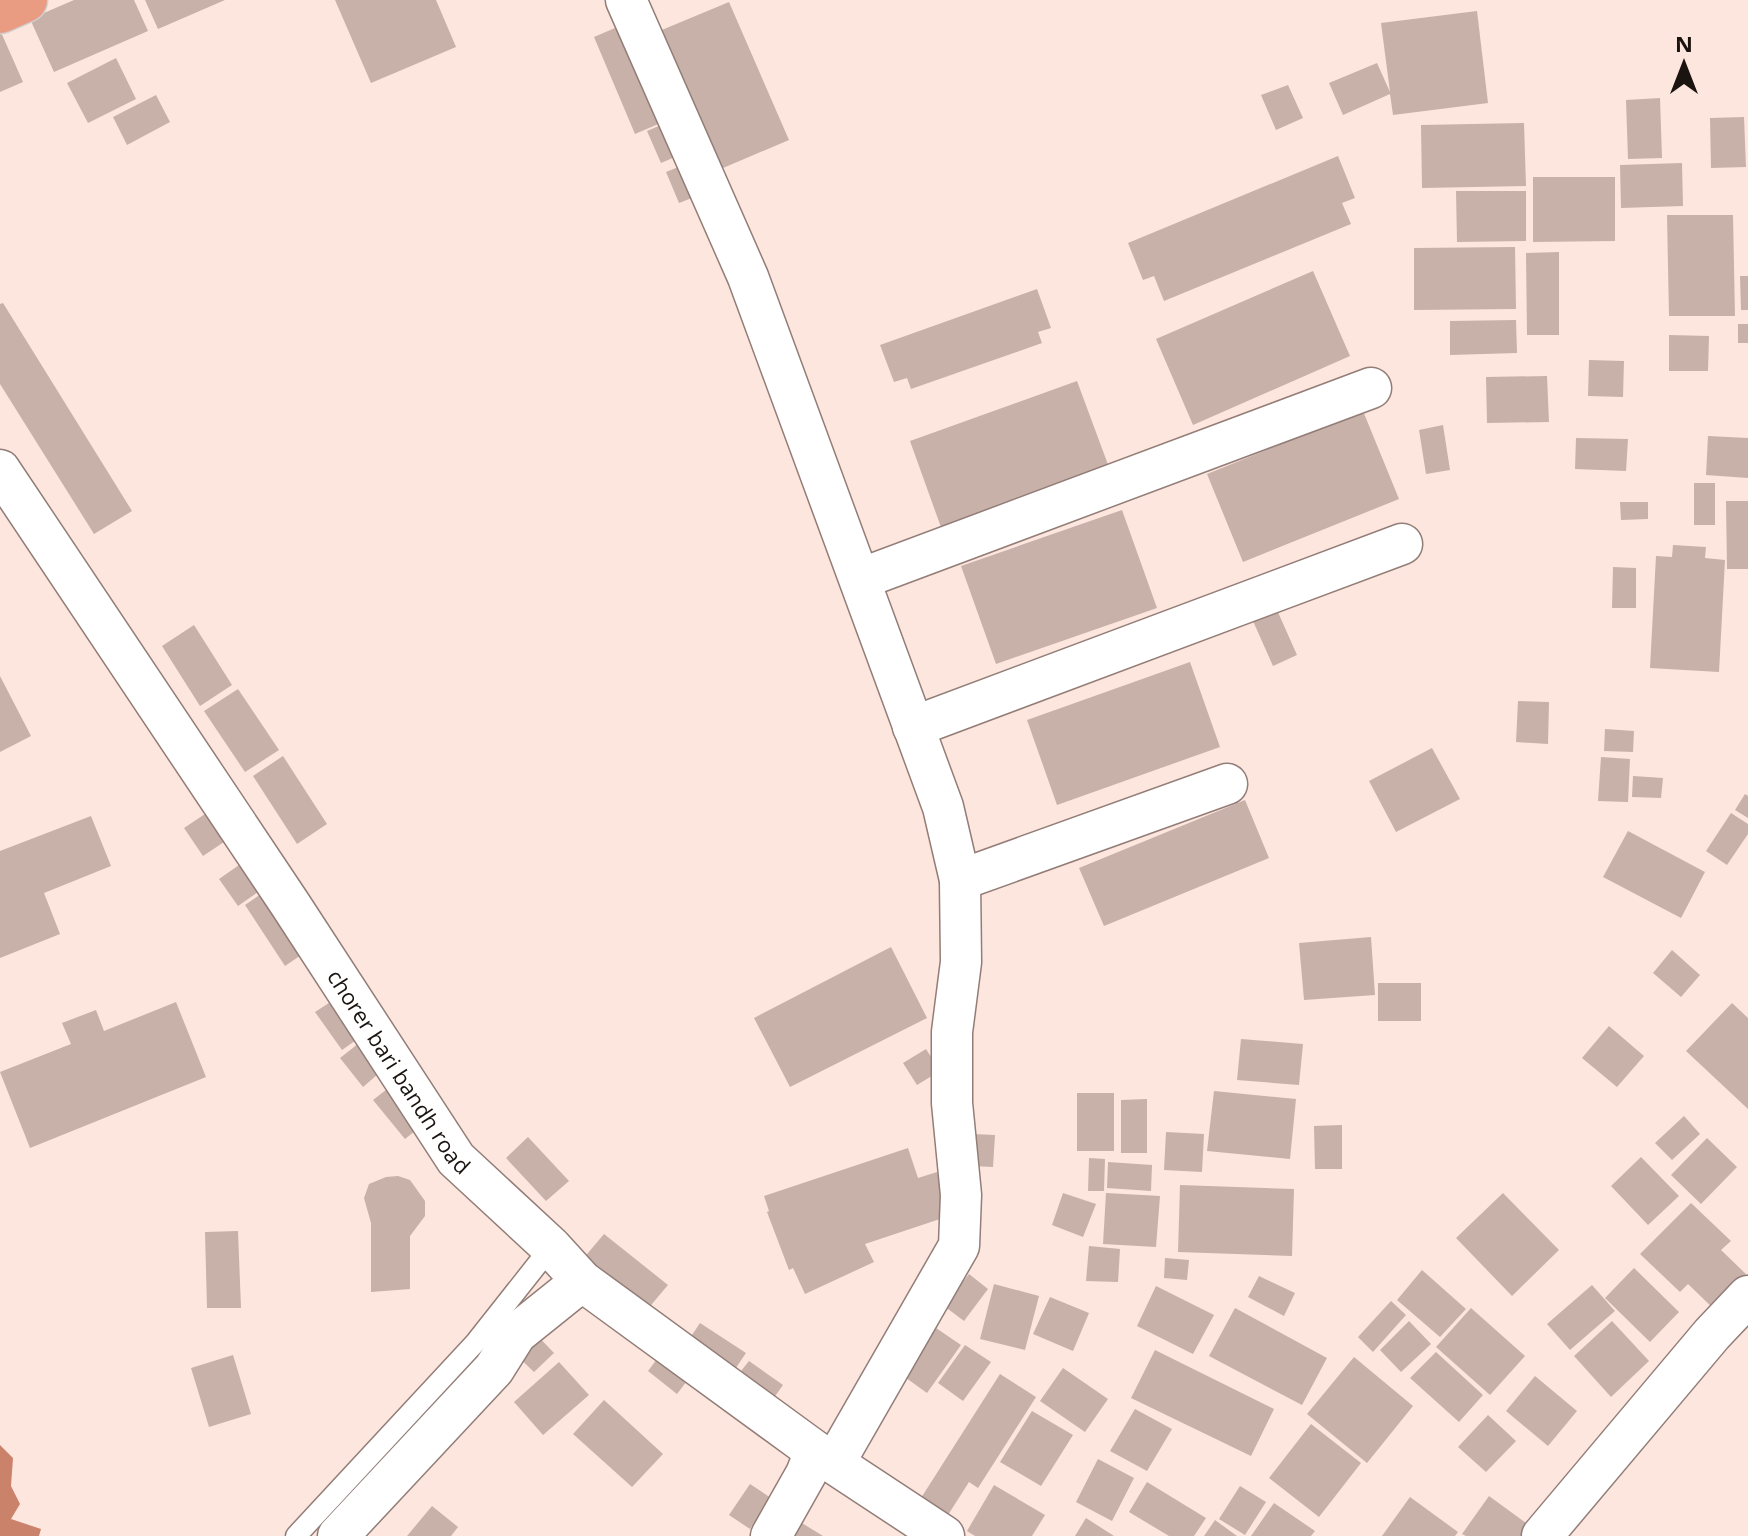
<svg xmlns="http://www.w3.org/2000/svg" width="1748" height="1536" font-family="'Open Sans',sans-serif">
  <rect width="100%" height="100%" fill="#fde6de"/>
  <path fill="#ca836a" d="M0 1445 13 1458 11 1486 20 1504 11 1519 41 1529 39 1536H0Z"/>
  <path fill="#c7b1a9" d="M74 0H134L148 31 54 72 30 19Z
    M145 0H225L158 29Z
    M335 0H436L456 47 371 83Z
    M729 2 789 140 716 171 657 32Z
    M1477 11 1488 103 1393 115 1390 94 1343 115 1329 83 1377 63 1390 92 1381 23Z
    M629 22 670 119 635 134 594 37Z
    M0 30 23 82 0 92Z
    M116 58 136 99 88 123 67 83Z
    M1288 85 1303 118 1276 130 1261 95Z
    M156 95 170 122 127 145 113 117Z
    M1660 98 1662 158 1628 159 1626 100Z
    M1744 117 1746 167 1711 168 1710 118Z
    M668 122 682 154 661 163 647 131Z
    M1524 123 1526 186 1422 188 1421 125Z
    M1338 156 1355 198 1342 203 1351 224 1164 301 1154 276 1143 280 1128 243Z
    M688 163 702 194 679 203 666 172Z
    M1682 163 1683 206 1621 208 1620 165Z
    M1533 177H1615V241L1533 242Z
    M1456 191H1526V241L1457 242Z
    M1667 215H1733L1735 316H1669Z
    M1515 247 1516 309 1414 310V248Z
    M1559 252V335H1527L1526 253Z
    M1313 271 1350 356 1193 425 1156 339Z
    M1740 276H1748V310H1741Z
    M1037 289 1051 328 1038 332 1042 343 911 389 907 378 894 382 880 345Z
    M3 303 132 511 94 534 0 384V304Z
    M1516 320 1517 353 1450 355V321Z
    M1738 324H1748V343H1738Z
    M1669 335 1709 336 1708 371H1669Z
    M1589 360 1624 361 1623 397 1588 396Z
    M1547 376 1549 422 1487 423 1486 377Z
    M1077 381 1110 470 942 530 910 441Z
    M1363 411 1399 499 1243 562 1207 474Z
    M1443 425 1450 470 1426 474 1419 430Z
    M1708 436 1748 438V478L1706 475Z
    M1576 438 1628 439 1626 471 1575 469Z
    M1694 483H1715V525H1694Z
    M1726 501H1748V569H1727Z
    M1620 502H1648V519L1621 520Z
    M1122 510 1157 608 996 664 961 566Z
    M1673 545 1706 547 1705 558 1725 560 1719 672 1650 668 1656 556 1672 557Z
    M1613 567 1636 568V608H1612Z
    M1277 610 1297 655 1273 666 1253 621Z
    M194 625 232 685 200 706 162 646Z
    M1190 662 1220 747 1057 805 1027 720Z
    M0 676 31 736 0 752Z
    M238 689 279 750 245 772 204 711Z
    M1518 701 1549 702 1548 744 1516 742Z
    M1605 729 1634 731 1633 752 1604 751Z
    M1432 748 1460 799 1396 832 1369 781Z
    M283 756 327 824 297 844 253 776Z
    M1601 757 1630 759 1628 802 1598 801Z
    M1633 776 1663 778 1661 798 1632 797Z
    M1745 794 1748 796V818L1735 810Z
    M1245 800 1269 858 1104 926 1079 868Z
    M1731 813 1748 824V834L1727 865 1706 851Z
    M205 814 224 842 203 856 184 828Z
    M91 816 111 866 44 893 60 934 0 958V851Z
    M1628 831 1705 872 1681 918 1603 877Z
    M242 863 261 890 238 906 219 879Z
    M267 890 307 951 285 966 245 905Z
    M1371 937 1375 995 1304 1000 1299 943Z
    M891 947 927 1018 790 1087 754 1018Z
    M1672 950 1700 975 1681 997 1653 973Z
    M1378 983H1421V1021H1378Z
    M332 1001 359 1038 342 1050 315 1012Z
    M176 1002 206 1077 30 1148 0 1072 71 1044 62 1023 96 1010 104 1031Z
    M1732 1003 1748 1018V1109L1686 1051Z
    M1609 1026 1644 1056 1617 1087 1582 1058Z
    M1241 1039 1303 1044 1299 1085 1237 1080Z
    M363 1040 385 1068 363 1087 340 1058Z
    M926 1049 940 1071 917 1085 903 1063Z
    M400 1079 431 1118 405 1139 373 1100Z
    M1214 1091 1296 1099 1290 1159 1207 1151Z
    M1077 1093H1114V1151H1077Z
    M1147 1099V1153H1121V1100Z
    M1684 1116 1700 1134 1672 1160 1655 1143Z
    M1342 1125V1169H1315L1314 1126Z
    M1166 1132 1204 1134 1202 1172 1164 1170Z
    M972 1134 995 1135 993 1167 970 1166Z
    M528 1137 569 1181 546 1201 506 1158Z
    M1707 1138 1737 1167 1701 1204 1671 1175Z
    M908 1148 918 1178 937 1172 952 1215 865 1244 874 1262 805 1294 793 1268 789 1270 767 1212 769 1211 764 1196Z
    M1641 1157 1679 1196 1648 1225 1611 1186Z
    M1089 1158 1105 1159 1104 1191H1088Z
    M1108 1162 1152 1165 1151 1191 1107 1188Z
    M398 1176 410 1180 425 1201V1216L410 1236V1289L371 1292V1223L364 1198 369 1184 386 1177Z
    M1180 1185 1294 1189 1292 1256 1178 1252Z
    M1063 1193 1096 1204 1083 1237 1052 1225Z
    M1106 1193 1160 1196 1156 1247 1103 1244Z
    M1503 1193 1559 1250 1512 1296 1456 1238Z
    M1691 1203 1731 1241 1721 1250 1748 1276 1715 1310 1688 1284 1680 1292 1640 1254Z
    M238 1231 241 1308H207L205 1232Z
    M604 1234 668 1285 646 1311 582 1260Z
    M1089 1246 1120 1249 1118 1282 1086 1281Z
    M1165 1258 1189 1260 1187 1280 1164 1278Z
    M1634 1268 1679 1312 1650 1342 1605 1298Z
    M1422 1270 1466 1309 1440 1337 1397 1300Z
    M969 1274 988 1289 964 1321 944 1306Z
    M1259 1276 1295 1293 1284 1316 1248 1297Z
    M994 1284 1039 1296 1025 1350 980 1339Z
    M1592 1285 1615 1311 1570 1350 1547 1324Z
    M1156 1286 1214 1315 1193 1354 1137 1326Z
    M1050 1297 1089 1313 1073 1351 1033 1334Z
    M1391 1301 1406 1315 1373 1352 1358 1337Z
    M1235 1308 1327 1358 1302 1405 1209 1356Z
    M1471 1308 1525 1356 1490 1395 1436 1347Z
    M1409 1321 1431 1344 1401 1372 1380 1350Z
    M1612 1321 1649 1361 1611 1397 1574 1356Z
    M700 1323 746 1353 731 1375 686 1344Z
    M936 1328 961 1345 927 1393 902 1375Z
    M533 1331 554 1353 534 1372 512 1351Z
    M965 1345 991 1362 963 1401 938 1383Z
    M1155 1350 1274 1409 1251 1456 1131 1398Z
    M1436 1352 1483 1395 1459 1422 1410 1378Z
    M233 1355 251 1414 209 1427 191 1368Z
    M660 1355 690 1377 677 1394 648 1371Z
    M1354 1357 1413 1406 1367 1463 1307 1414Z
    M749 1361 783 1385 768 1406 733 1381Z
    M559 1362 589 1395 543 1435 514 1402Z
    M1063 1368 1108 1399 1085 1432 1040 1401Z
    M1000 1374 1036 1397 978 1488 969 1482 948 1515 921 1498Z
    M1535 1376 1577 1411 1548 1446 1506 1411Z
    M604 1400 663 1454 632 1487 573 1434Z
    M1135 1409 1172 1429 1147 1471 1110 1451Z
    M1032 1411 1073 1435 1041 1486 1000 1462Z
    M1488 1415 1516 1441 1486 1472 1458 1447Z
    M1311 1424 1361 1463 1319 1517 1269 1478Z
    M1098 1459 1134 1478 1112 1521 1076 1502Z
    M1147 1482 1206 1518 1194 1536H1169L1129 1512Z
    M750 1484 771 1498 750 1529 729 1515Z
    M994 1485 1045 1515 1032 1536H975L967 1531Z
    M1240 1486 1266 1502 1245 1535 1219 1519Z
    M1489 1496 1530 1526 1523 1536H1466L1462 1534Z
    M1410 1497 1458 1532 1455 1536H1382Z
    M1274 1503 1315 1531 1311 1536H1251Z
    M432 1506 458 1527 451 1536H407Z
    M1086 1518 1114 1536H1075Z
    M797 1520 823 1536H787Z
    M1215 1520 1237 1536H1204Z"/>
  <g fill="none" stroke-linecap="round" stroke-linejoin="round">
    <defs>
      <path id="service" d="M296 1536 476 1342 551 1247"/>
      <g id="minor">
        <path d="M626 0 748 277 943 807 960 880 961 962 952 1032V1103L961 1195 959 1246 835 1462"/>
        <path id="s1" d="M0 470 290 904 456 1159 551 1247 582 1281 815 1451 944 1536"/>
        <path d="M860 579 1371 388"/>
        <path d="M913 727 1402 544"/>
        <path d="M960 880 1227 784"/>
        <path d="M338 1536 494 1369 516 1334 582 1281"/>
        <path d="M771 1536 806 1474 815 1451"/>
        <path d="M1542 1536 1712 1334 1748 1296"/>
      </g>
      <path id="trunk" d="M0 11 25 0"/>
    </defs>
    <use href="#service" stroke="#927d77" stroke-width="23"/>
    <use href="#minor" stroke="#927d77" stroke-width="43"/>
    <use href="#trunk" stroke="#d1d0cf" stroke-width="47"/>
    <use href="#service" stroke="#fff" stroke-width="20"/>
    <use href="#minor" stroke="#fff" stroke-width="40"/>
    <use href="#trunk" stroke="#ea9c83" stroke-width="44"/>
  </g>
  <g text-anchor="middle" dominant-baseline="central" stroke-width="8" stroke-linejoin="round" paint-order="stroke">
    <g font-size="22" fill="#1a1310" stroke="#fde6de">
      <text stroke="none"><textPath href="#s1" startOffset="722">chorer bari bandh road</textPath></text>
    </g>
  </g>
  <g transform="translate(1684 64)" stroke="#fde6de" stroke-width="6" paint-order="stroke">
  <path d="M0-6L14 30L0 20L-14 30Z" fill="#1a1310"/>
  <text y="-12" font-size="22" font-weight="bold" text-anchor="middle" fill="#1a1310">N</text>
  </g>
</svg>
